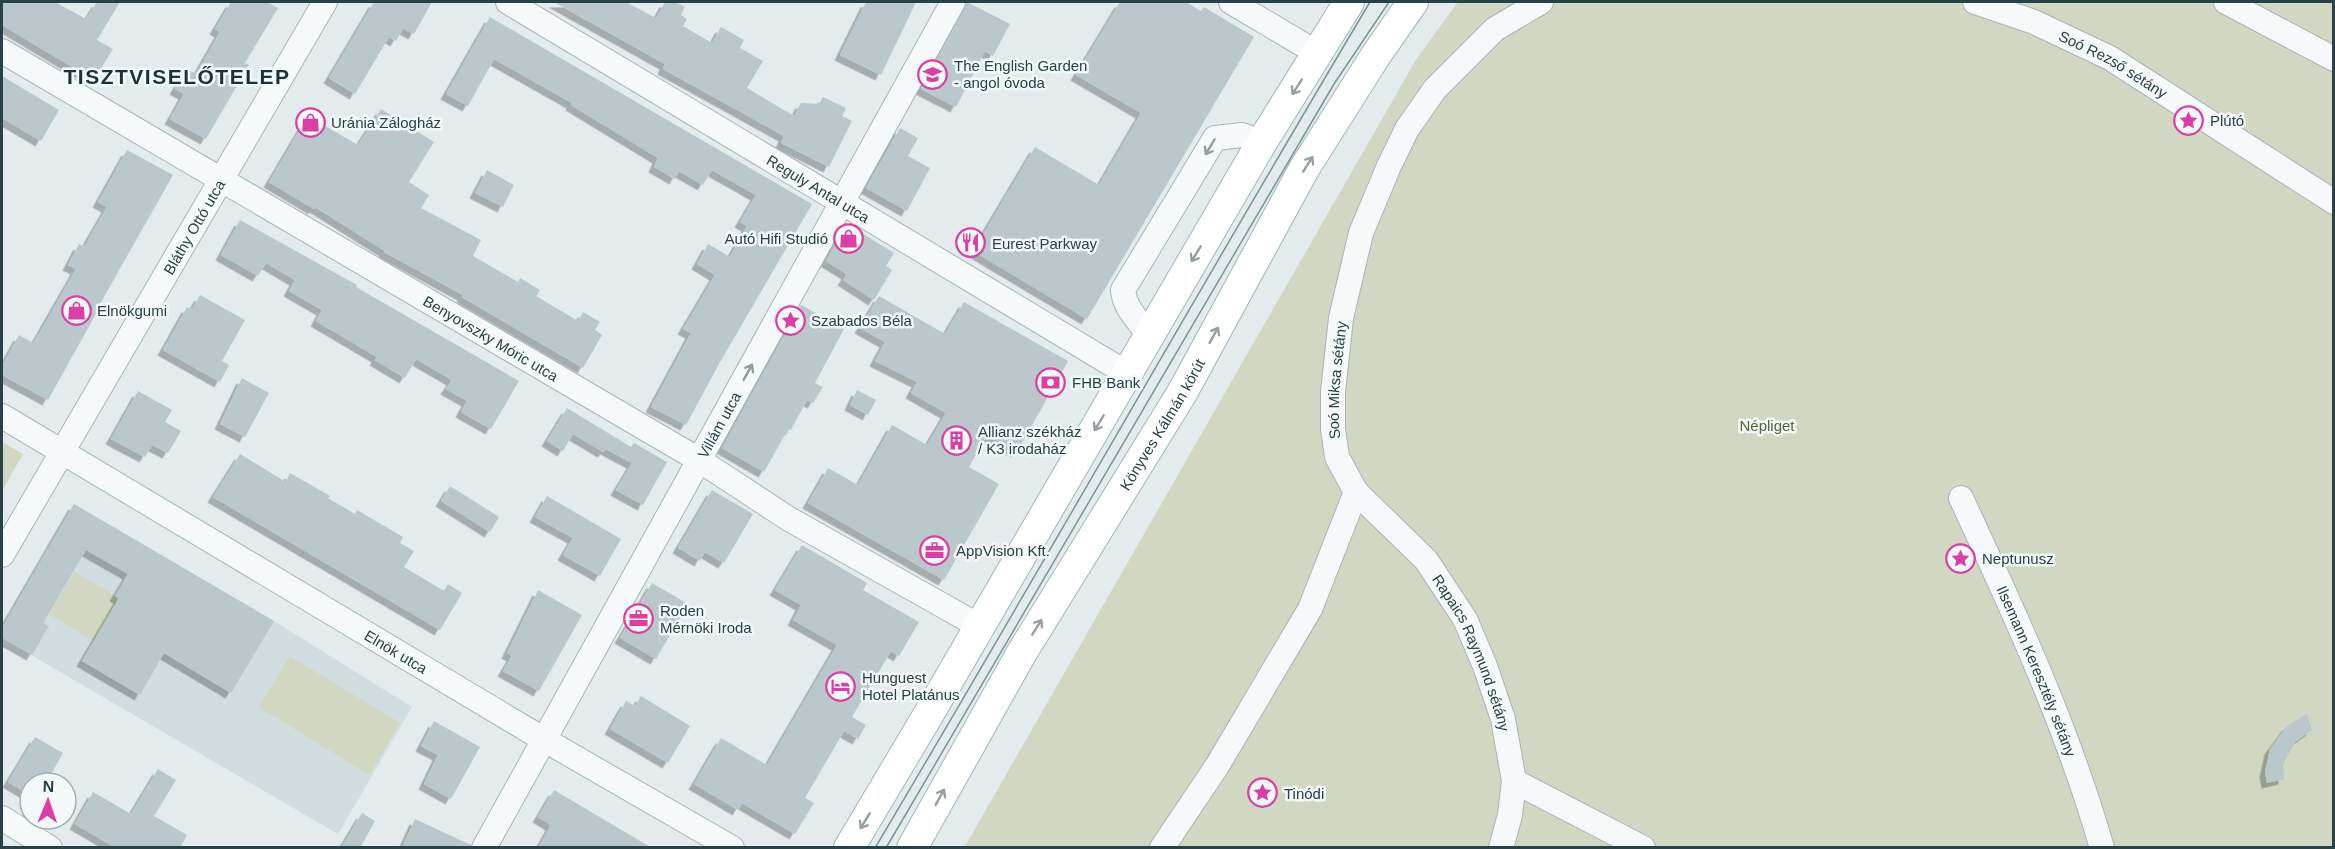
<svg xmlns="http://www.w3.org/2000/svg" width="2335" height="849" font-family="Helvetica,sans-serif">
  <defs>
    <filter id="shadow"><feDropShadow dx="-5.5" dy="5.5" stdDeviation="0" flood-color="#0004"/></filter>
  </defs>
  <rect width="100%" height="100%" fill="#e3ebec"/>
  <path fill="#d1dddf" d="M74 504 274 621 412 707 338 834 2 638V628Z"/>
  <path fill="#d2d7c3" d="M1458 2H2333V847L964 848 1417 58Z
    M2 442 23 454 2 491Z
    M74 571 119 598 94 641 49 614Z
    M290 656 400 723 369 775 259 707Z"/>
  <path fill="#bac8cb" filter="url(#shadow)" d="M2 2H55L86 19 97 2H120L97 40 113 49 94 80 2 25Z
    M231 2H267L278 8 245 63 249 65 206 139 170 119 184 94 175 89 187 69 196 74 220 32 215 29Z
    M374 2H432L414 34 403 28 396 41 389 37 355 94 329 78Z
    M554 2H626L656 18 665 2H675L685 7 681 15 687 19 683 26 712 43 721 27 744 40 740 48 763 61 747 88 794 116 801 103 819 104 823 97 846 108 842 116 852 121 829 167 781 143 784 136 663 69 665 64Z
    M866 2H916L881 75 840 55Z
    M967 2 1010 24 993 56 985 51 956 107 921 89Z
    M1120 2H1186L1201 11 1204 7 1254 37 1087 319 973 251 1035 147 1099 185 1141 113 1076 75Z
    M490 17 812 204 719 364 686 425 651 407 691 333 683 329 715 275 697 264 708 244 730 257 747 226 740 222 756 195 712 170 703 185 679 171 675 179 654 167 658 158 571 105 572 103 494 59 468 106 446 94Z
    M2 76 59 110 41 141 2 118Z
    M381 109 434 142 409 182 429 195 421 208 481 240 473 256 518 282 520 278 540 290 536 296 578 321 583 312 600 322 595 330 602 335 583 368 462 297 463 295 384 252 385 251 315 207 314 209 269 182 308 116 358 145Z
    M900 128 918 138 908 156 930 168 907 211 866 188Z
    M127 150 173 175 96 311 97 312 48 400 2 375V366L19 335 33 343 40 332 76 269 68 265 79 244 84 247 107 207 98 202Z
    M487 170 514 185 503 207 475 193Z
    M240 220 357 285 356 287 519 381 491 429 461 412 467 401 446 389 452 380 416 359 405 378 375 360 377 357 316 321 322 310 289 291 295 280 266 263 258 276 221 255Z
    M847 224 894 253 886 266 892 270 874 300 843 280 847 274 826 261Z
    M200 295 245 320 222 361 229 365 220 382 163 350 187 307 192 309Z
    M879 296 945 334 964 302 1068 361 1017 452 987 435 969 467 999 484 944 580 808 503 828 468 858 485 892 425 927 445 946 413 911 393 917 382 875 361 885 342 860 328Z
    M801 305 844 329 815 383 823 387 813 403 807 400 791 430 788 429 764 472 722 448Z
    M242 378 269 393 245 437 220 424Z
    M857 390 876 400 868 415 850 405Z
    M138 391 172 410 165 422 181 431 168 453 152 445 145 457 111 439Z
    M567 408 631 447 634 443 667 462 643 505 616 490 632 463 606 449 603 452 573 434 563 451 547 441Z
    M240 454 286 482 290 473 330 496 328 498 355 514 357 510 403 537 400 543 414 551 404 567 444 591 448 584 462 593 440 630 213 497Z
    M450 486 499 517 490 532 441 501Z
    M712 490 753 514 724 563 705 552 700 561 678 548Z
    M547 496 621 539 600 576 563 555 573 538 535 517Z
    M74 504 274 621 231 693 164 653 140 695 82 661 119 598 115 596 128 574 86 550 43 623 49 626 32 655 2 638V628Z
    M802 545 867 583 863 590 919 622 899 656 891 651 852 717 866 725 858 739 844 731 805 798 814 803 795 834 742 803 738 810 694 784 721 738 767 765 837 645 793 620 801 605 775 590Z
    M652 583 688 604 656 659 620 638Z
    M538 590 582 615 539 691 503 671 512 656 507 653Z
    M641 696 690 726 668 763 610 729 626 701 635 706Z
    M2307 714 2312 730 2295 742 2283 765 2284 779 2267 783 2265 772 2270 749 2288 725Z
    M434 721 480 747 451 799 424 784 438 755 421 746Z
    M35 737 63 753 46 783H30V795L8 782Z
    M158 769 176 780 154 816 187 835 180 848H116L75 824 93 792 131 814Z
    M554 790 652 848H538L551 825 538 817Z
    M362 813 375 821 360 848H341Z
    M415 819 471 845 470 848H402Z"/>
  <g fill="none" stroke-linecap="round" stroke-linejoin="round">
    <defs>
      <g id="minor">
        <path id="s1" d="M508 2 1128 374"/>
        <path d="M1231 2 1319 54"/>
        <path id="s2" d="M1975 2 2034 22 2110 58 2334 202"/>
        <path d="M2226 2 2334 59"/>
        <path id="s3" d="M2 51 699 460 789 519 979 626"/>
        <path d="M1148 335C1139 320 1124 308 1123 290L1215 138 1242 135 1262 142"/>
        <path id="s4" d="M2 416 543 739 732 848"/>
        <path id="s5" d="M1356 492 1426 560 1465 619 1485 666 1503 719 1514 781 1510 815 1501 848"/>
        <path id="s6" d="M1961 498C2014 612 2067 726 2102 848"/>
        <path id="s7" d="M2 555 325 2"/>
        <path d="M1514 781 1643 848"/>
        <path d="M2 818 50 848"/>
        <path id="s8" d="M484 848 953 2"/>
        <path id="s9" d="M1162 848 1217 766 1310 609 1356 492 1337 457 1333 429V392L1341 318 1361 233 1389 166 1407 129 1435 89 1495 29 1541 2"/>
      </g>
      <g id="major">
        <path d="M849 848 927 717 1262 142 1349 2"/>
        <path id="s10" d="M912 848 1021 654 1182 393 1304 169 1376 55 1413 2"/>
      </g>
    </defs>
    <use href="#minor" stroke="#a7b5b7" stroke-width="26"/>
    <use href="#major" stroke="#a1b7b9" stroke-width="32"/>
    <use href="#minor" stroke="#f6f9fa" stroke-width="24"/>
    <use href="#major" stroke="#fff" stroke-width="30"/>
    <path stroke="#7b9498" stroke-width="1.5" d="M875 848C1042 567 1203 282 1370 2
      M886 848 1334 84 1389 2"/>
  </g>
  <defs><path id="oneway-shaft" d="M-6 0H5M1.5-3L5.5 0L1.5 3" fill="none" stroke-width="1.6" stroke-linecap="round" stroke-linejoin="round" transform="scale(1.5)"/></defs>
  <g stroke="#94a0a3">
    <use href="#oneway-shaft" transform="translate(1297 87) rotate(123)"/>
    <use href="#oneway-shaft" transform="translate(1308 164) rotate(-58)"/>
    <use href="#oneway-shaft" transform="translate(1196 254) rotate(121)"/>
    <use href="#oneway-shaft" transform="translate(1214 335) rotate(-61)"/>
    <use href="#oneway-shaft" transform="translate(1099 423) rotate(121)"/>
    <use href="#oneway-shaft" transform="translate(1037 627) rotate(-58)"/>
    <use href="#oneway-shaft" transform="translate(940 797) rotate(-61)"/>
    <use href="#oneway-shaft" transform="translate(865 821) rotate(121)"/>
  </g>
  <g stroke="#909ea0">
    <use href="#oneway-shaft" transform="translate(1210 147) rotate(121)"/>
    <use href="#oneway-shaft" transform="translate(748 372) rotate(-61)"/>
  </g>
  <defs>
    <symbol id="school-ring" viewBox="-11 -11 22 22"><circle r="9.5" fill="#f3f9f9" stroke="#db3ea4" stroke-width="1.5"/><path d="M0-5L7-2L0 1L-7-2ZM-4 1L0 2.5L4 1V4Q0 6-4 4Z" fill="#db3ea4"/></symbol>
    <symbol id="sight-ring" viewBox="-11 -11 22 22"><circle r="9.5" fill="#f3f9f9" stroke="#db3ea4" stroke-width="1.5"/><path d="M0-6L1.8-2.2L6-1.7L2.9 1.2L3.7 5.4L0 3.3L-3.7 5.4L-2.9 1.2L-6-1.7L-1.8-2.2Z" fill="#db3ea4"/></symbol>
    <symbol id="shop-ring" viewBox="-11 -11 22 22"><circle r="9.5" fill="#f3f9f9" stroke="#db3ea4" stroke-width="1.5"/><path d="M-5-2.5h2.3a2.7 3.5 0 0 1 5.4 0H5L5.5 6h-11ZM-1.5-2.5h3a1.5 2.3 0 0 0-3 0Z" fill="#db3ea4"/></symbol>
    <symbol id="restaurant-ring" viewBox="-11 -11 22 22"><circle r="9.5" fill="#f3f9f9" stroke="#db3ea4" stroke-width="1.5"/><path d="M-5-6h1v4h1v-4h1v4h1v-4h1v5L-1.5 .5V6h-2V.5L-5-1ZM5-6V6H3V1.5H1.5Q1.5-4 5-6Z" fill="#db3ea4"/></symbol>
    <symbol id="bank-ring" viewBox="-11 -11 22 22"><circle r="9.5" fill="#f3f9f9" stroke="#db3ea4" stroke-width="1.5"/><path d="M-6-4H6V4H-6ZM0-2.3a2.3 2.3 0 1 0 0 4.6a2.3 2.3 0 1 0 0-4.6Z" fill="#db3ea4"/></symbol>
    <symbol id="building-ring" viewBox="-11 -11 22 22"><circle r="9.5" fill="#f3f9f9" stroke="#db3ea4" stroke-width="1.5"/><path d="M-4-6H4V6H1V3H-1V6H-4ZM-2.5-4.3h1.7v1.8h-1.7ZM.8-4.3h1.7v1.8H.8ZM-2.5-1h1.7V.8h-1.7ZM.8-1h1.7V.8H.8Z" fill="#db3ea4"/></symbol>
    <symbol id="office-ring" viewBox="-11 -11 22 22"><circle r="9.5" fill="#f3f9f9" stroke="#db3ea4" stroke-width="1.5"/><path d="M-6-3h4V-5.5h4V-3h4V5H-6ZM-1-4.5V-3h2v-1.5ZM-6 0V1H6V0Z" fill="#db3ea4"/></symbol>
    <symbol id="hotel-ring" viewBox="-11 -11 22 22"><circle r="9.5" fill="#f3f9f9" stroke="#db3ea4" stroke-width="1.5"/><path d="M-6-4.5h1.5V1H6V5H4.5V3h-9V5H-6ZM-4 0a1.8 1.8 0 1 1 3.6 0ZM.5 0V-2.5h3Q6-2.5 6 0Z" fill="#db3ea4"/></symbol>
  </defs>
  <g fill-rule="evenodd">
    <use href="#school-ring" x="916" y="58" width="33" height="33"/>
    <use href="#sight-ring" x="2172" y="104" width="33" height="33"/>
    <use href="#shop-ring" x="294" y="106" width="33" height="33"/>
    <use href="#shop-ring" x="832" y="222" width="33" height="33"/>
    <use href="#restaurant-ring" x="954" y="226" width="33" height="33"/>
    <use href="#shop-ring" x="60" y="294" width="33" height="33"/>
    <use href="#sight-ring" x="774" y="304" width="33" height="33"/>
    <use href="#bank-ring" x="1034" y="366" width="33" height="33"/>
    <use href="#building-ring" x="940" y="424" width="33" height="33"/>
    <use href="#office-ring" x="918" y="534" width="33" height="33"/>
    <use href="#sight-ring" x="1944" y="542" width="33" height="33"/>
    <use href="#office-ring" x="622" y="602" width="33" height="33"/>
    <use href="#hotel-ring" x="824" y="670" width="33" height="33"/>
    <use href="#sight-ring" x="1246" y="776" width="33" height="33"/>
  </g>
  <g text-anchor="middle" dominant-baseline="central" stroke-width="5" stroke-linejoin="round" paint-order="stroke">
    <g font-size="15" fill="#294247" stroke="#f3f9f9" text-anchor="start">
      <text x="954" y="65">The English Garden<tspan x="954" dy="17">- angol óvoda</tspan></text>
      <text x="2210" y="120">Plútó</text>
      <text x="331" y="122">Uránia Zálogház</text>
      <text x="828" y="238" text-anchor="end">Autó Hifi Studió</text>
      <text x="992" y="243">Eurest Parkway</text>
      <text x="97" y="310">Elnökgumi</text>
      <text x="811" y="320">Szabados Béla</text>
      <text x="1072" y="382">FHB Bank</text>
      <text x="978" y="431">Allianz székház<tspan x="978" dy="17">/ K3 irodaház</tspan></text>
      <text x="956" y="550">AppVision Kft.</text>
      <text x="1982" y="558">Neptunusz</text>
      <text x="660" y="610">Roden<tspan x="660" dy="17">Mérnöki Iroda</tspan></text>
      <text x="862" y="677">Hunguest<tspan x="862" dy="17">Hotel Platánus</tspan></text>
      <text x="1284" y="793">Tinódi</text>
    </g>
    <g font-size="15" fill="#294247" stroke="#f3f9f9">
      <text stroke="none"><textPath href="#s2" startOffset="152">Soó Rezső sétány</textPath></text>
      <text stroke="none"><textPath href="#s1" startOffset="362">Reguly Antal utca</textPath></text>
      <text stroke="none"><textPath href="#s7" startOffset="380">Bláthy Ottó utca</textPath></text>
      <text stroke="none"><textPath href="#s3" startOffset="567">Benyovszky Móric utca</textPath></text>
      <text stroke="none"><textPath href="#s9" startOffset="524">Soó Miksa sétány</textPath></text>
      <text stroke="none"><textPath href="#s10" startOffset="492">Könyves Kálmán körút</textPath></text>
      <text stroke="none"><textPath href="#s8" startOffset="484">Villám utca</textPath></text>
      <text stroke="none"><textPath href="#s4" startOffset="459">Elnök utca</textPath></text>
      <text stroke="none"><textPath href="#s5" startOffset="202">Rapaics Raymund sétány</textPath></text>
      <text stroke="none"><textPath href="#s6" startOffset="189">Ilsemann Keresztély sétány</textPath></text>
    </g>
    <g font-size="15" fill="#556435" stroke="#f3f9f9">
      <text x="1767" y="425">Népliget</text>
    </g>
    <g font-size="21" font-weight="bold" letter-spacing="1.5" fill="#1b3338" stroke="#f3f9f9">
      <text x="177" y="76">TISZTVISELŐTELEP</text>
    </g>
  </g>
  <rect width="2335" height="849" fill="none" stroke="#294247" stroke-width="6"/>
  <g transform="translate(48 801) rotate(2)"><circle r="28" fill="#f3f9f9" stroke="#a2b0b2" stroke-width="1.5"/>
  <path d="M0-4.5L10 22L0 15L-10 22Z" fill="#db3ea4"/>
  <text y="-9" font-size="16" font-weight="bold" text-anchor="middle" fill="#294247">N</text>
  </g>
</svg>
